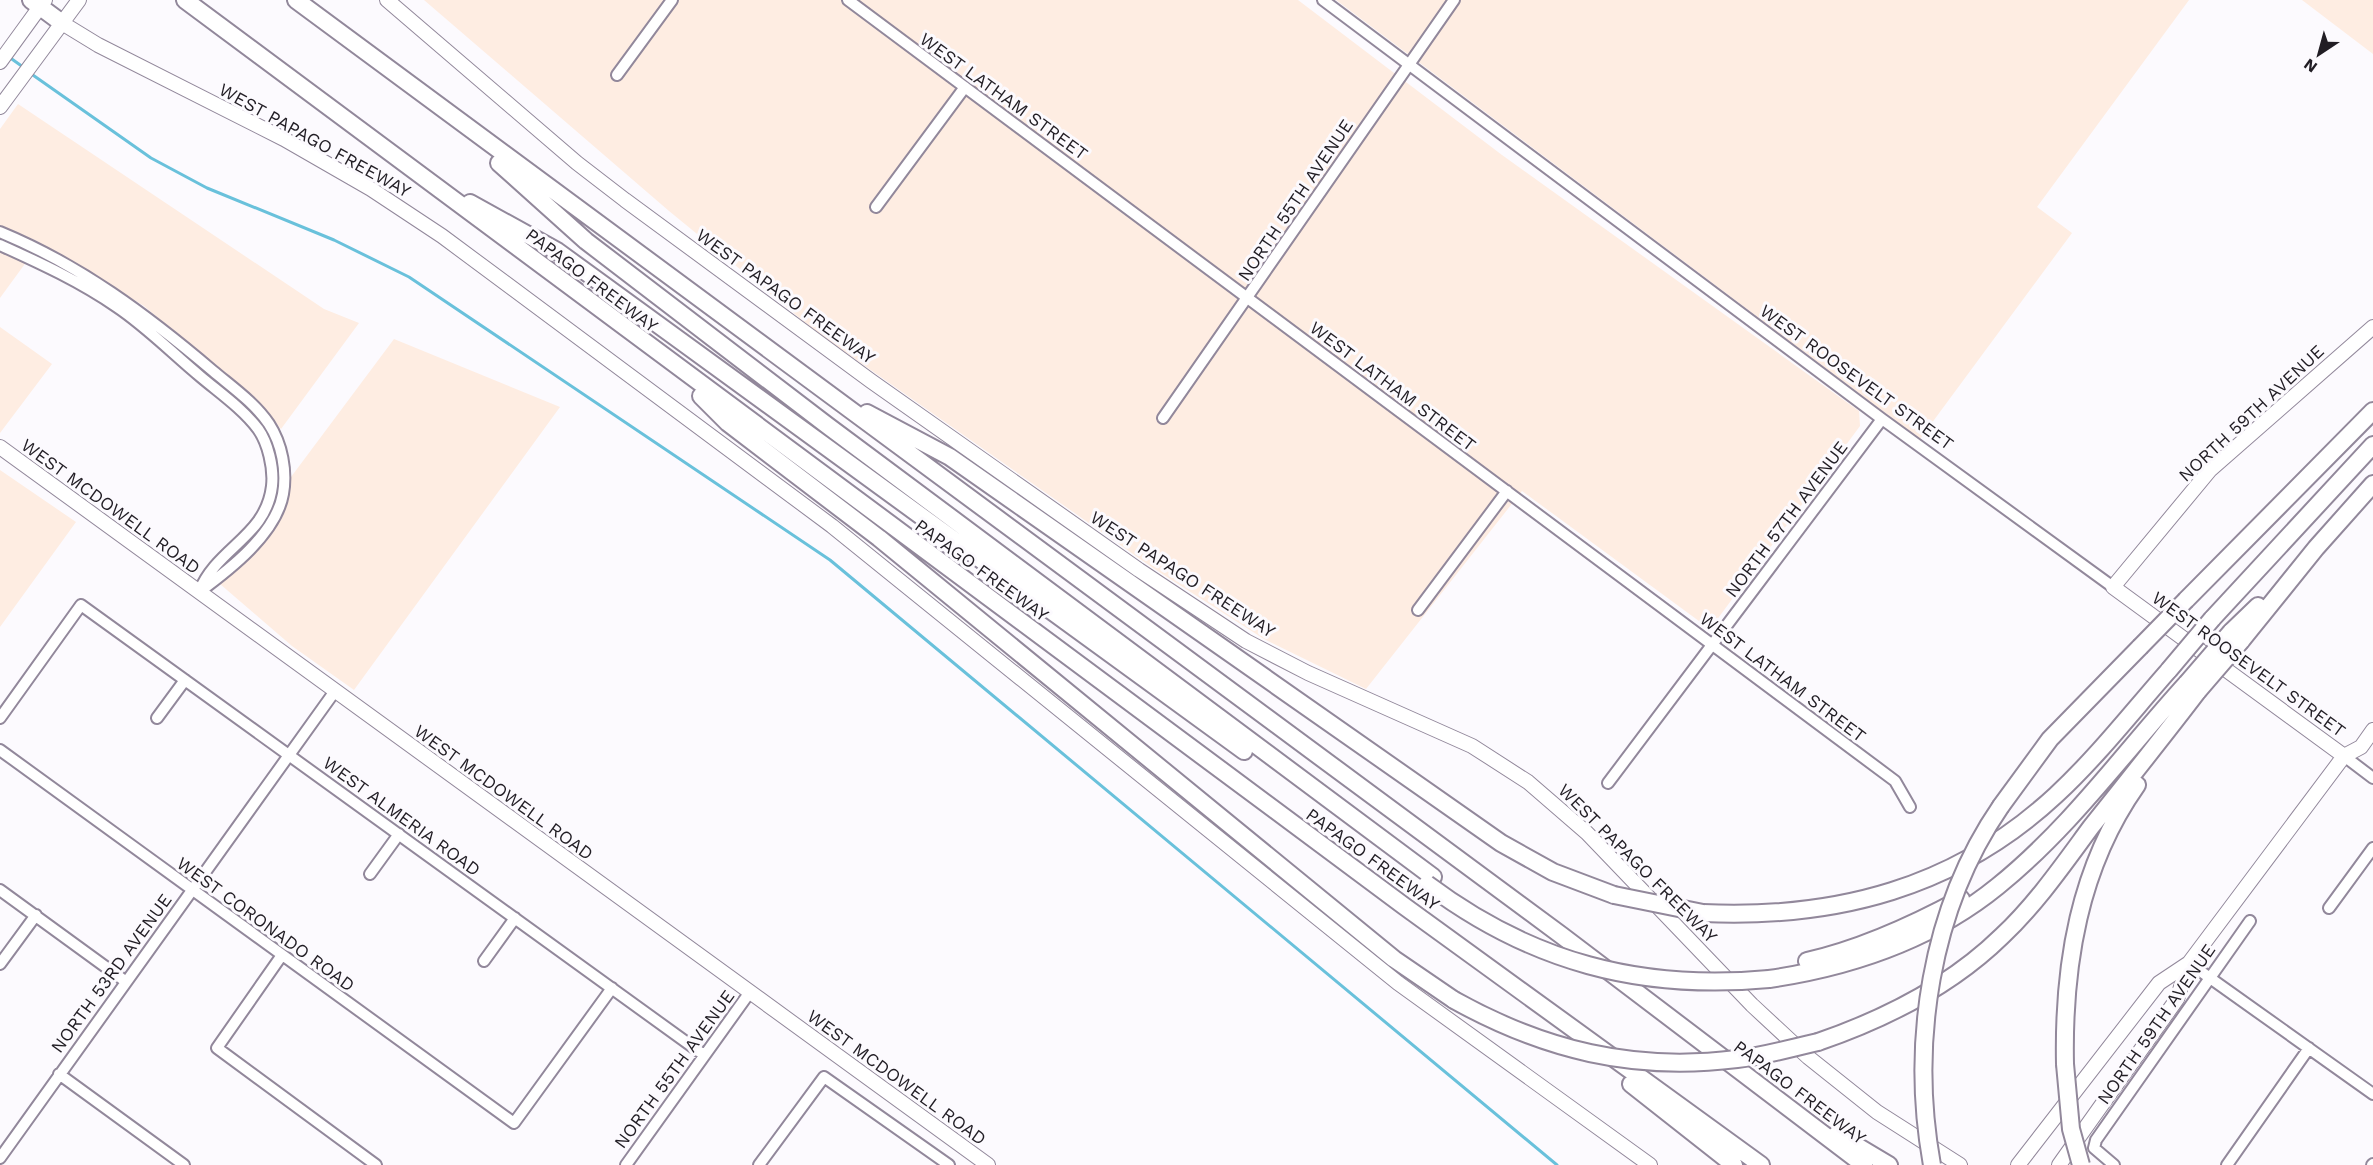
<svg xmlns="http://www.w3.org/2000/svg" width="2373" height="1165" font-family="'Work Sans',sans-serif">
  <rect width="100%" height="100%" fill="#fcfafe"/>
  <path fill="#feede2" d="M424 0H1298L1502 155 1859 411 1860 426 1716 621 1709 625 1703 624 1522 491 1366 689 1264 639 1153 568 818 333 669 211Z
    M1336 0H2189L2037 207 2072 233 1920 439Z
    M2302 0H2373V54Z
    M18 104 324 309 359 323 281 429 263 407 144 306 35 240 0 226V129Z
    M0 249 27 261 0 298Z
    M0 327 52 364 0 433Z
    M394 339 560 407 354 690 292 646 220 584 224 576 270 536 286 501 291 477Z
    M0 470 76 522 0 627Z"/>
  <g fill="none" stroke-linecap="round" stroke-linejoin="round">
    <path stroke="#69c1db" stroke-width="3" d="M9 57 23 67
      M30 73 151 158 207 188 334 240 409 277 830 560 1557 1165"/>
    <defs>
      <path id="minor" d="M848 0 1895 781 1910 807
        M1323 0 1882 419 2113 587
        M617 75 672 0
        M876 207 965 87
        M0 232C80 265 147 315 213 371 232 387 255 403 269 424 282 444 287 471 283 494 276 534 229 570 199 592
        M0 245C40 263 81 282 117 307 147 327 173 354 201 377 220 393 243 409 258 429 268 443 274 468 272 486 266 537 217 547 199 592
        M1163 418 1454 0
        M1418 610 1507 491
        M0 718 81 605 704 1055
        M157 718 185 680
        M0 750 514 1123 612 988
        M2344 756 2373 778
        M1608 783 1882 419
        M370 874 399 834
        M0 890 125 981
        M2329 908 2373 848
        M282 955 217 1048 376 1165
        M484 961 515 918
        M2189 963 2373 1094
        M0 964 36 915
        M59 1074 184 1165
        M0 1158 335 691
        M626 1165 750 992
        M759 1165 824 1077 949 1165
        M2114 1165 2094 1148 2096 1140 2250 921
        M2227 1165 2309 1048
        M2372 1165 2373 1164"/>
      <path id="major" d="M387 0 577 163 625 200 871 381 1139 570 1246 641 1308 673 1472 746 1528 782 1587 833 1752 1005 1808 1057 1877 1112 1960 1165
        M62 23 98 45 284 139 371 189 442 236 832 526 1398 983 1650 1165
        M0 62 45 0
        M0 107 79 0
        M0 447 988 1165
        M2344 756 2113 587 2210 470 2373 327
        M2018 1165 2159 983 2189 963 2344 756 2361 747 2373 730
        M2059 1165 2177 999 2189 963"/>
      <path id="highway" d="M31 0 62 23
        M185 0 1404 906 1761 1165
        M296 0 1561 935 1864 1165
        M499 163 586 241 828 426 1433 877
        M470 203 557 251 1244 751
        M701 396 728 423 879 538 1394 959 1454 1000
        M867 413 950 457 1501 843 1553 872 1614 895
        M2186 600 2373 411
        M2212 619 2373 445
        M2231 632 2258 606
        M2241 641 2316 548 2373 484
        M2001 806 2050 739 2140 647
        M1703 913C1836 919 1956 888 2056 795 2097 757 2132 712 2169 670
        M1807 961C1860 949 1913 925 1961 899
        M1769 979C1851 967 1933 939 1998 886 2070 828 2125 751 2187 683
        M1818 1042C1885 1019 1951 986 2002 936 2036 904 2063 865 2091 827 2127 782 2163 737 2198 691
        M2065 1064C2063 965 2079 867 2137 785
        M1631 1084 1734 1165
        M1837 1134 1889 1165"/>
    </defs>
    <use href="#minor" stroke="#92889b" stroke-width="14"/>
    <use href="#major" stroke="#92889b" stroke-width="16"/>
    <use href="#highway" stroke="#92889b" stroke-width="20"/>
    <use href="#minor" stroke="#fff" stroke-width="10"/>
    <use href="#major" stroke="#fff" stroke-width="14"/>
    <use href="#highway" stroke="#fff" stroke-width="16"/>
    <defs>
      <path id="highway-bridge" d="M2140 647 2186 600
        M2169 670 2212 619
        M2187 683 2231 632
        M2198 691 2241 641
        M1427 884C1531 962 1640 991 1769 979
        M1614 895 1703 913
        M1454 1000C1544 1050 1633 1072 1737 1059 1764 1056 1791 1048 1818 1042
        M2065 1064 2071 1129 2081 1165
        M1932 1165C1910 1044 1930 909 2001 806"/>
    </defs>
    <use href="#highway-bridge" stroke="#92889b" stroke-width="20" stroke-linecap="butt"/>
    <use href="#highway-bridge" stroke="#fff" stroke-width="16"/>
  </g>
  <g text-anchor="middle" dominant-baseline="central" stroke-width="6" stroke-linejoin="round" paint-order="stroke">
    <g font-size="18" fill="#211d24" stroke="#fcfafe">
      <text transform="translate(1004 96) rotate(36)">WEST LATHAM STREET</text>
      <text transform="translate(315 140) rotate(29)">WEST PAPAGO FREEWAY</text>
      <text transform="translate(1295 200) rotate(-56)">NORTH 55TH AVENUE</text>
      <text transform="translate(592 280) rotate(37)">PAPAGO FREEWAY</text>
      <text transform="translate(786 296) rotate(36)">WEST PAPAGO FREEWAY</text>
      <text transform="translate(1857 377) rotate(36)">WEST ROOSEVELT STREET</text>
      <text transform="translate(1393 386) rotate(37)">WEST LATHAM STREET</text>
      <text transform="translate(2251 413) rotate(-43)">NORTH 59TH AVENUE</text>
      <text transform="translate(111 506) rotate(36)">WEST MCDOWELL ROAD</text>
      <text transform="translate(1786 519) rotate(-53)">NORTH 57TH AVENUE</text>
      <text transform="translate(982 570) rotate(36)">PAPAGO FREEWAY</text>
      <text transform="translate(1183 574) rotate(33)">WEST PAPAGO FREEWAY</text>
      <text transform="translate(2249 664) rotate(36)">WEST ROOSEVELT STREET</text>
      <text transform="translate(1783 677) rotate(37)">WEST LATHAM STREET</text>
      <text transform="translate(504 792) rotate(36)">WEST MCDOWELL ROAD</text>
      <text transform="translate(402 816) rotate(36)">WEST ALMERIA ROAD</text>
      <text transform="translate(1373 859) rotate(36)">PAPAGO FREEWAY</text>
      <text transform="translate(1638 863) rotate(45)">WEST PAPAGO FREEWAY</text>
      <text transform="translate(266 924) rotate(36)">WEST CORONADO ROAD</text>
      <text transform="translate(111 973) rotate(-54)">NORTH 53RD AVENUE</text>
      <text transform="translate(2156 1024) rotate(-55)">NORTH 59TH AVENUE</text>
      <text transform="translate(674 1069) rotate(-54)">NORTH 55TH AVENUE</text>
      <text transform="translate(897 1077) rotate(36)">WEST MCDOWELL ROAD</text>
      <text transform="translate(1800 1092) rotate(37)">PAPAGO FREEWAY</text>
    </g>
  </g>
  <g transform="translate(2319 54) rotate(216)" stroke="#fcfafe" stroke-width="4.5" paint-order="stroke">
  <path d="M0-4.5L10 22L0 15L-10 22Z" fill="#211d24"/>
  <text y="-9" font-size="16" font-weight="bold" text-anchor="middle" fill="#211d24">N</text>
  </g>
</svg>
